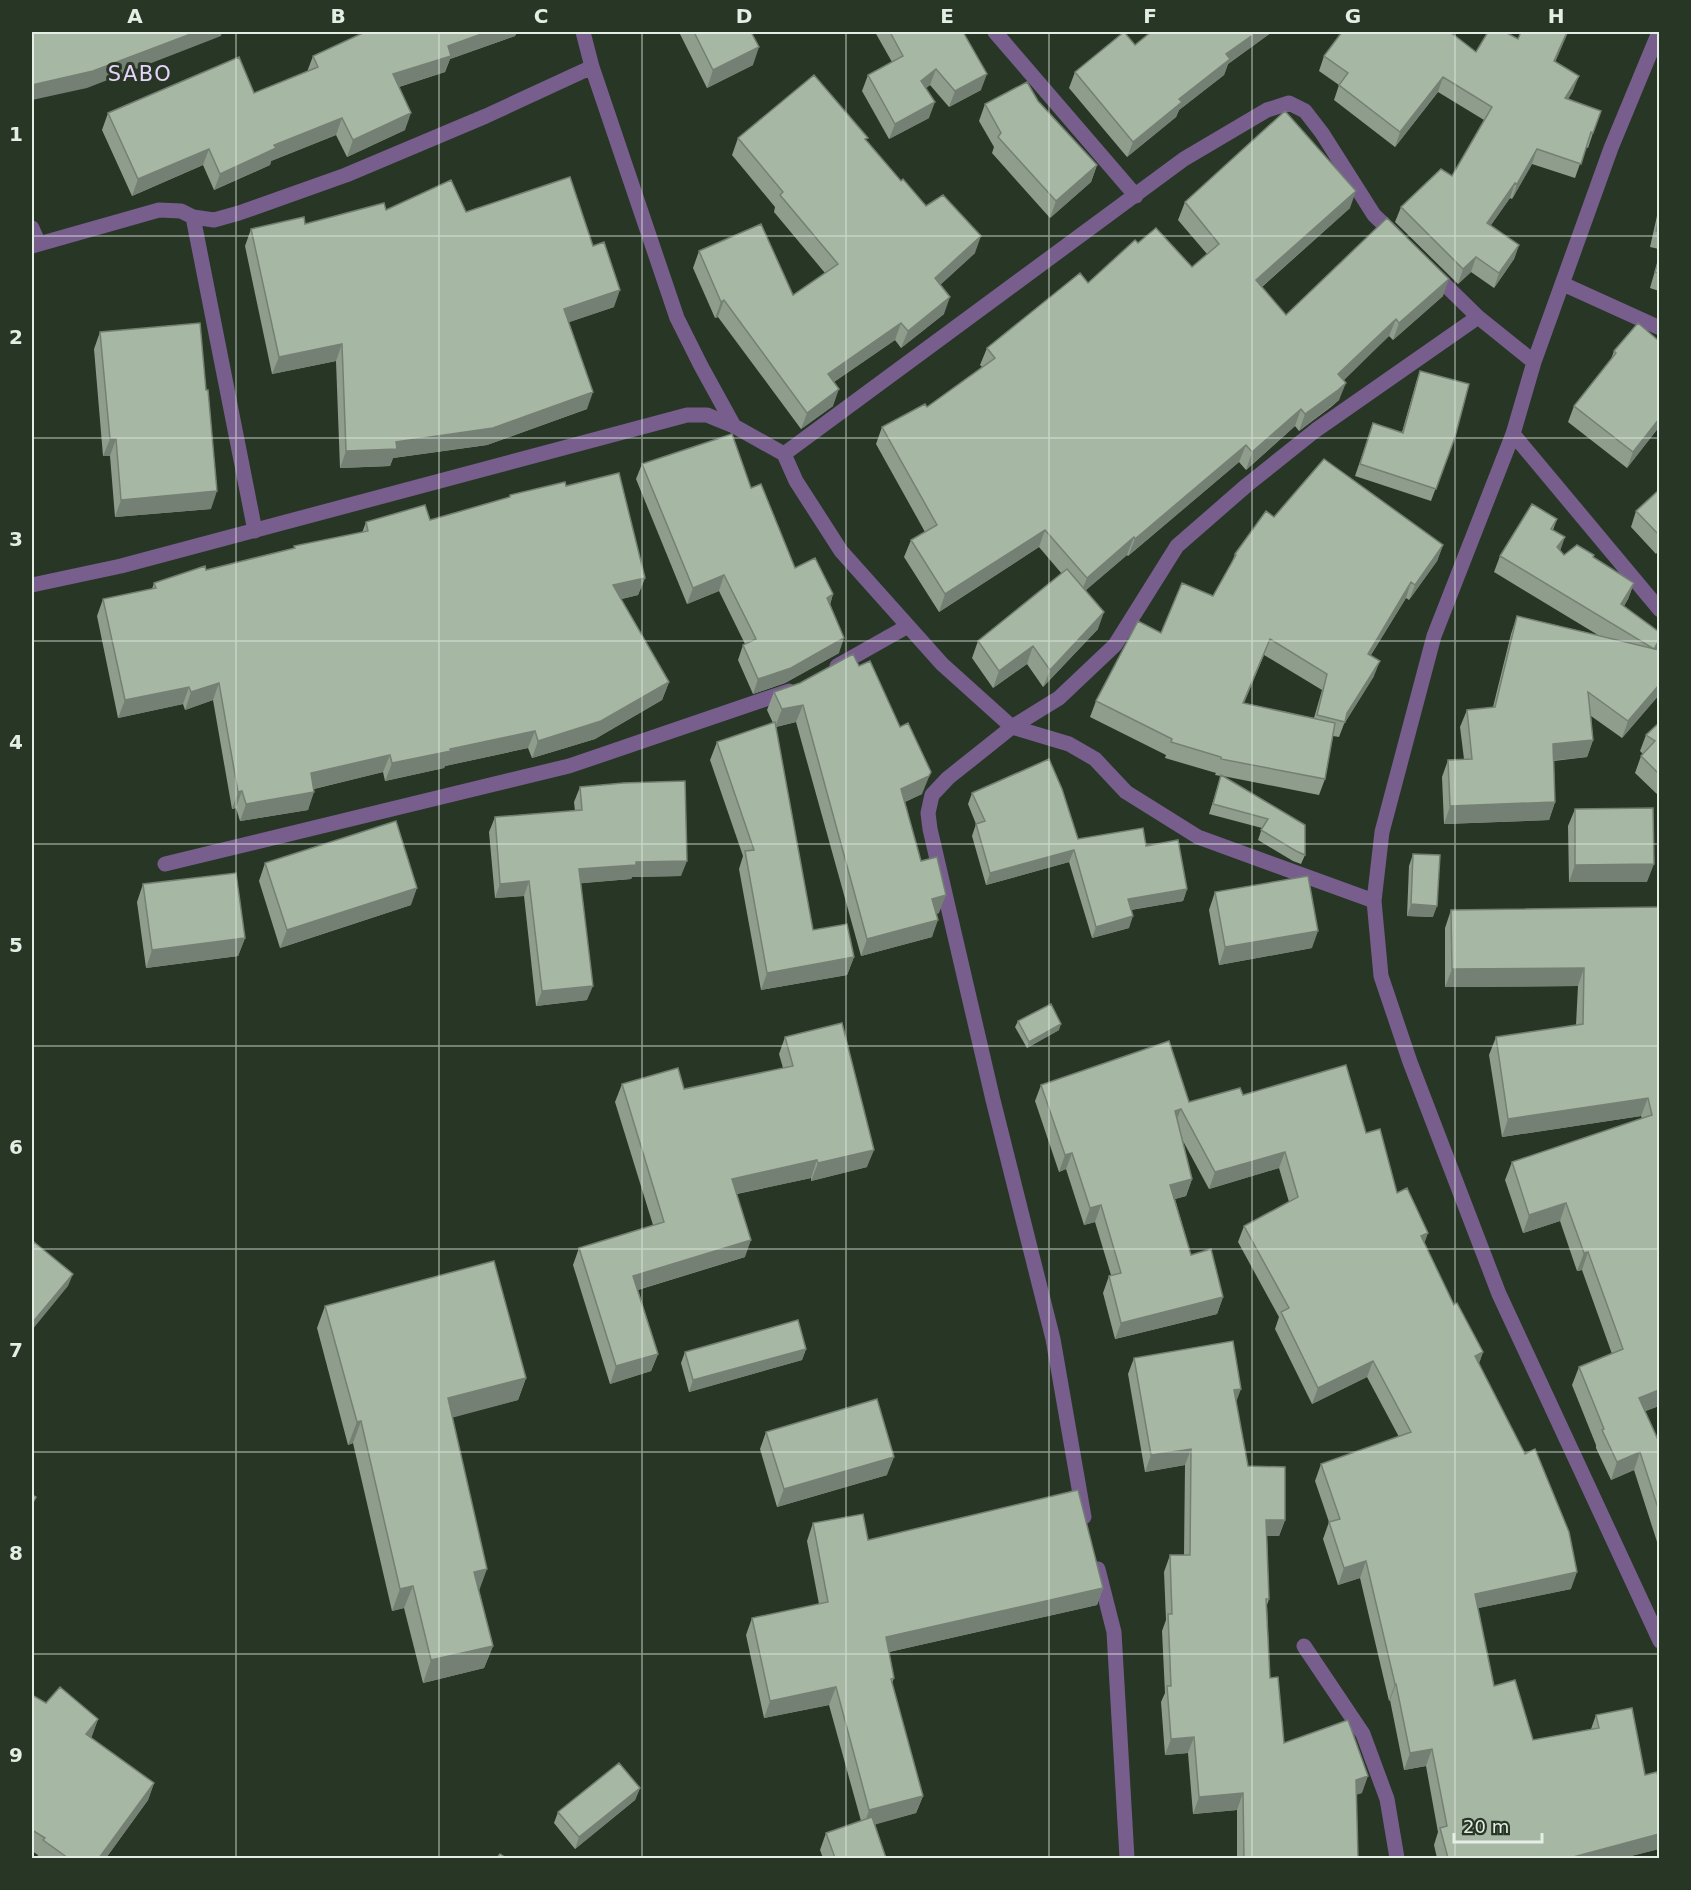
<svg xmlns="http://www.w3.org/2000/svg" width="1691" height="1890" font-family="'DejaVu Sans',sans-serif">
  <rect width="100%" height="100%" fill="#283626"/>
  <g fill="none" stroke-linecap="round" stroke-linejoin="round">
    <path stroke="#775e8d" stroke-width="15" d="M583 32 592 67 677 318 701 366 734 426
      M995 32 1136 196
      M1659 32 1611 148 1534 362 1513 434 1434 636 1382 832 1374 901 1381 976 1410 1062 1499 1294 1660 1641
      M193 217 255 531
      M32 228 39 244
      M32 246 159 210 181 211 193 217 214 220 239 213 346 175 486 116 592 67
      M1433 273 1478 317 1534 362
      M1563 284 1660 328
      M1513 434 1660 610
      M784 454 1184 159 1267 110 1289 103 1305 111 1322 133 1374 215 1397 237
      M32 585 121 566 687 415H707L734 426 784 454 796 481 841 551 942 664 1012 727 1069 744 1095 759 1126 792 1198 837 1374 901
      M837 666 908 626
      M165 864 569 766 789 691
      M1084 1517 1053 1339 993 1100 930 829 928 813 932 795 948 778 1012 727 1059 698 1115 645 1177 546 1247 485 1316 430 1478 317
      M1098 1569 1114 1632 1127 1858
      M1304 1646 1363 1734 1387 1799 1397 1858"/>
  </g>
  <path fill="#8f9d8d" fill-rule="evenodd" d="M365 32H517L515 36 450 59 445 72 399 87 405 130 347 157 336 135 271 161 270 165 214 190 203 165 132 196 102 130 108 113 254 93 307 72 313 56Z
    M679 32H751L753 65 707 88Z
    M875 32H963L981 90 949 107 930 85 926 88 929 118 889 139 862 91 868 75 892 62Z
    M1272 32 1228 64 1224 75 1179 110 1176 117 1127 157 1069 88 1075 72 1135 45Z
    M1340 32H1450L1476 52 1518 39 1568 32 1555 62 1573 91 1568 99 1593 133 1588 148 1586 147 1575 178 1532 164 1512 199 1510 198 1491 225 1519 245 1514 259 1494 288 1471 272 1458 284 1395 222 1401 207 1452 176 1484 120 1438 92 1395 147 1334 100 1339 85 1319 71 1324 56 1342 33Z
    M985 104 1097 165 1091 182 1050 218 992 153 994 147 979 121Z
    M738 138 867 141 901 181 975 253 940 285 944 314 901 348 895 340 834 382 833 406 801 429 718 317 715 318 693 268 699 251 793 295 825 273 774 212 775 207 732 155Z
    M1185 202 1350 208 1262 287 1286 315 1443 296 1393 340 1389 336 1343 380 1339 400 1331 407 1299 431 1295 426 1246 470 1239 462 1128 556 1127 555 1086 590 1098 629 1043 687 1027 664 993 688 972 658 978 641 1062 574 1039 547 939 612 904 557 911 540 925 532 876 444 882 427 927 407 982 367 980 365 987 348 1088 283 1138 243 1192 267 1207 254 1178 220Z
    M1659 207V249L1650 247Z
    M386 210 466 212 614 307 569 322 587 409 487 445 393 458 390 466 340 468 336 361 272 374 245 246 251 229 305 224Z
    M1659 257V291L1650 288Z
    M1638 323 1659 427 1627 468 1568 422 1574 406 1611 359 1614 351Z
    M100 332 211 509 115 517 110 456H103L94 349Z
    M1420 371 1455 437 1431 501 1355 476 1373 423 1402 432 1416 383Z
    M642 464 751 488 795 568 833 594 830 605 839 653 785 683 753 694 738 660 743 645 745 644 719 591 687 604 636 479Z
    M566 486 645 578 638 595 621 599 669 682 662 700 595 739 532 758 528 748 445 766 444 768 385 781 383 772 314 789 308 810 240 821 236 808 232 809 213 700 185 710 183 704 118 718 97 616 103 599 152 589 154 583 294 548V546L362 533 366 522 430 520 509 497 510 495Z
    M1659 490V550L1656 554 1631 527 1636 511Z
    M1274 517 1443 545 1437 561 1409 600 1406 598 1371 655 1374 676 1344 724 1339 737 1333 736 1325 779 1319 795 1223 776 1305 855 1301 864 1293 861 1258 840 1262 828 1209 814 1221 776 1215 775 1216 773 1165 758 1166 755 1090 717 1096 701 1161 633 1213 596 1232 562 1235 554ZM1264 655 1322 690 1314 718 1244 703Z
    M1557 519 1553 530 1560 551 1564 555 1593 558 1634 583 1628 599 1624 606 1659 645 1658 649 1659 650V695L1622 738 1591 716 1593 740 1587 757 1554 761 1555 802 1549 820 1444 824 1442 777 1448 760 1464 759 1460 727 1467 710 1493 707 1511 634 1517 616 1598 635 1494 572 1500 556Z
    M859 666 922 794 905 802 921 861 939 913 936 914 932 937 861 956 796 722 776 727 813 930 854 957 847 975 761 990 739 869 743 856 710 760 717 742 773 723 767 710 774 692Z
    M1659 723V796L1635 773 1641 756 1643 754 1640 751 1646 735Z
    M580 787 681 876 632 877 631 879 581 883 587 1000 536 1006 524 896 495 898 489 832 495 817 575 811 574 802Z
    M972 793 1078 839 1146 846 1187 889 1183 901 1131 910 1129 928 1092 938 1069 862 986 885 972 836 976 824 968 804Z
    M1575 809 1647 882H1569L1568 826Z
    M1413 854 1433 917 1407 916 1409 866Z
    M265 863 411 905 280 948 259 881Z
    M143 884 245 938 238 956 146 968 137 902Z
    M1215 892 1312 948 1219 965 1209 910Z
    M1659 907V1406L1645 1411 1659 1442V1548L1634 1470 1611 1480 1596 1448V1445L1572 1385 1579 1367 1612 1354 1582 1270 1577 1271 1560 1221 1523 1233 1505 1180 1512 1162 1642 1119 1641 1116 1502 1137 1489 1055 1496 1037 1576 1025 1578 986 1445 987V928L1451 910Z
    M1018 1021 1059 1030 1027 1048 1015 1027Z
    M785 1037 867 1167 811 1181V1178L737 1194 745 1257 638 1290 658 1354 651 1371 610 1384 573 1265 579 1248 653 1225 615 1102 622 1084 684 1089 783 1068 779 1054Z
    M1041 1085 1189 1102 1243 1095 1366 1133 1424 1242 1454 1305 1483 1352 1479 1363 1571 1589 1478 1608 1494 1686 1533 1740 1591 1729 1596 1715 1645 1775 1659 1782V1849L1623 1858H1437L1434 1845 1438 1832 1426 1766 1404 1770 1390 1700 1389 1701 1360 1578 1338 1585 1323 1539 1329 1522 1315 1481 1321 1464 1399 1437 1367 1377 1312 1404 1275 1329 1279 1317 1238 1242 1244 1226 1289 1202 1279 1168 1209 1189 1183 1141 1192 1179 1186 1196 1175 1199 1191 1255 1223 1297 1217 1314 1115 1339 1103 1293 1109 1276 1111 1275 1095 1222 1084 1225 1066 1169 1059 1172 1035 1101Z
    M325 1306 526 1378 518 1400 452 1417 479 1591 493 1646 484 1668 423 1683 404 1608 392 1611 353 1443 348 1445 317 1328Z
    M806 1349 802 1360 689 1392 681 1363 685 1352Z
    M1134 1358 1236 1402 1248 1466 1285 1520 1279 1536H1267L1269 1599 1267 1605 1270 1678 1284 1743 1362 1793 1356 1794 1358 1858H1237V1810L1193 1814 1188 1753 1165 1755 1161 1702 1165 1693 1162 1631 1166 1620 1164 1572 1170 1555H1184L1185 1465 1145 1472 1128 1374Z
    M766 1432 887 1475 777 1507 760 1449Z
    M813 1523 868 1540 1103 1588 1097 1605 889 1652 894 1678 892 1683 923 1796 916 1813 875 1824 886 1858H823L820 1850 826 1833 861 1821 829 1705 764 1718 746 1635 752 1618 819 1604 807 1541Z
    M32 1695 46 1703 98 1719 91 1738 154 1783 148 1800 106 1858H38L37 1857 38 1855 32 1851Z
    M640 1788 635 1800 575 1849 554 1823 558 1812Z"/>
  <path fill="#748073" d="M196 32H224H222L221 36 87 88 32 100V85Z
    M487 32H517L515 36 450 59 445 72 386 91 393 74 448 46Z
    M1257 32H1272L1228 64 1224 75 1179 110 1176 117 1127 157 1133 142 1226 54Z
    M1567 32H1568L1549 76 1554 61Z
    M759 47 753 65 707 88 713 70Z
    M936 69 930 85 915 97 921 81Z
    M987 74 981 90 949 107 955 91Z
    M1579 76 1573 91 1560 112 1565 98Z
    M1443 77 1438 92 1395 147 1400 132Z
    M935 102 929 118 889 139 895 124Z
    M411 113 405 130 347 157 353 140Z
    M342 118 336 135 271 161 270 165 214 190 220 174 274 145Z
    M209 149 203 165 132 196 138 179Z
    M1537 149 1532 164 1512 199 1517 184Z
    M1097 165 1091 182 1050 218 1056 201Z
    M1515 183 1510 198 1482 237 1487 223Z
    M1356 191 1350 208 1249 298 1256 280Z
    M981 236 975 253 929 295 935 278Z
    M1519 245 1514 259 1494 288 1499 273Z
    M1476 257 1471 272 1458 284 1463 269Z
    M1449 279 1443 296 1393 340 1399 323Z
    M620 290 614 307 558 326 564 309Z
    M950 297 944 314 901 348 908 331Z
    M724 300 718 317 715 318 721 302Z
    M1396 319 1389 336 1332 392 1338 374Z
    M901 323 895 340 822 390 828 374Z
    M342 344 336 361 272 374 279 357Z
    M1346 383 1339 400 1299 431 1305 414Z
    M839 389 833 406 801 429 807 413Z
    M593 392 587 409 487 445 393 458 390 466 340 468 346 451 396 442Z
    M1301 409 1295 426 1246 470 1252 452Z
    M1659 419V427L1627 468 1633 452Z
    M110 439H116L110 456H103Z
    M1246 445 1239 462 1128 556 1135 539Z
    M217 491 211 509 115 517 121 500Z
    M1045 530 1039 547 939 612 945 594Z
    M1134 537 1127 555 1080 595 1087 578Z
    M1565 537 1559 554 1557 547Z
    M1443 545 1437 561 1409 600 1415 585Z
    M724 575 719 591 687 604 693 588Z
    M645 578 638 595 606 603 613 585Z
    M1411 582 1406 598 1362 669 1368 654Z
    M1634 583 1628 599 1615 620 1621 604Z
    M833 594 828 610 827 598Z
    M1104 612 1098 629 1043 687 1050 670Z
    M844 638 839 653 785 683 753 694 758 679Z
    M1270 639 1264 655 1237 718 1243 703Z
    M1659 640V645L1657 651 1654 649Z
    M1033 646 1027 664 993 688 999 671Z
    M1380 661 1374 676 1344 724 1347 713Z
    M669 682 662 700 595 739 532 758 538 741Z
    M219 683 213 700 185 710 191 692Z
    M1659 685V695L1622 738 1628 721Z
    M189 687 183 704 118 718 125 700Z
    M803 705 796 722 775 727 782 709Z
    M535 731 528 748 445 766 444 768 385 781 392 763 450 749Z
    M1593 740 1587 757 1547 761 1553 744Z
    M390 755 383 772 305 791 311 773Z
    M931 772 922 794 895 806 901 789Z
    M242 791 236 808 232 809 238 792Z
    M314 792 308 810 240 821 246 804Z
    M1555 802 1549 820 1444 824 1450 806Z
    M1074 850 1069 862 986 885 990 873Z
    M687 861 681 876 632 877 631 879 574 884 579 869 636 862Z
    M1654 864 1647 882H1569L1575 865Z
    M529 881 524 896 495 898 500 884Z
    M417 888 411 905 280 948 287 930Z
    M1187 889 1183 901 1124 911 1128 899Z
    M946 895 939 913 926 916 932 899Z
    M1411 904 1437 906 1433 917 1407 916Z
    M1133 916 1129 928 1092 938 1096 927Z
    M938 920 932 937 861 956 867 939Z
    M1318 931 1312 948 1219 965 1225 947Z
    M245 938 238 956 146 968 152 950Z
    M854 957 847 975 761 990 767 973Z
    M1584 968 1578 986 1445 987 1452 969Z
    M593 986 587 1000 536 1006 542 991Z
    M1061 1024 1059 1030 1027 1048 1029 1042Z
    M1648 1098 1641 1116 1502 1137 1508 1119Z
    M1181 1109 1174 1126 1175 1111Z
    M874 1150 867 1167 811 1181 818 1163Z
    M1285 1152 1279 1168 1209 1189 1215 1172Z
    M1072 1153 1066 1169 1059 1172 1065 1155Z
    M817 1160 811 1178 726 1196 732 1179Z
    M1192 1179 1186 1196 1164 1202 1170 1185Z
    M1566 1203 1560 1221 1523 1233 1529 1215Z
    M1101 1205 1095 1222 1084 1225 1090 1208Z
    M1428 1233 1422 1250 1421 1236Z
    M751 1240 745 1257 627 1293 633 1276Z
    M1588 1252 1582 1270 1577 1271 1584 1253Z
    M73 1274 68 1286 32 1330V1323Z
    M1223 1297 1217 1314 1115 1339 1121 1323Z
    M806 1349 802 1360 689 1392 693 1380Z
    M1483 1352 1477 1369 1475 1356Z
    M658 1354 651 1371 610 1384 616 1366Z
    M1373 1361 1367 1377 1312 1404 1318 1388Z
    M526 1378 518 1400 440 1421 448 1398Z
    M1241 1389 1235 1405 1234 1390Z
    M1659 1390V1406L1633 1416 1639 1398Z
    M361 1421 353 1443 348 1445 357 1422Z
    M1191 1449 1185 1465 1145 1472 1151 1455Z
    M1640 1452 1634 1470 1611 1480 1617 1462Z
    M894 1457 887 1475 777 1507 784 1489Z
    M1266 1520H1285L1279 1536H1260Z
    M1366 1561 1360 1578 1338 1585 1344 1568Z
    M487 1569 479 1591 474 1572Z
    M1577 1572 1571 1589 1469 1610 1475 1594Z
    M413 1586 404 1608 392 1611 400 1589Z
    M1103 1588 1097 1605 880 1654 886 1637Z
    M493 1646 484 1668 423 1683 431 1660Z
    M1395 1684H1396L1390 1700 1389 1701Z
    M836 1687 829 1705 764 1718 770 1701Z
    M98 1719 92 1736 80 1751 86 1734Z
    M1194 1737 1188 1753 1165 1755 1171 1739Z
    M1432 1749 1426 1766 1404 1770 1410 1753Z
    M1368 1776 1362 1793 1350 1797 1356 1780Z
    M154 1783 148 1800 106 1858H99Z
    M640 1788 635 1800 575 1849 579 1837Z
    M1243 1793 1237 1810 1193 1814 1199 1797Z
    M923 1796 916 1813 863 1828 869 1810Z
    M1659 1834V1849L1623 1858H1572L1573 1857Z"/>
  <path fill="#a6b7a4" stroke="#748073" stroke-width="1.5" d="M32 32H196L93 71 32 85Z
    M365 32H487L448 46 451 56 393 74 411 113 353 140 342 118 274 145 276 148 220 174 209 149 138 179 108 113 239 57 254 93 318 67 313 56Z
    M694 32H751L759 47 713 70Z
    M890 32H963L987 74 955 91 936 69 921 81 935 102 895 124 868 75 903 56Z
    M1124 32 1135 45 1151 32H1257L1226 54 1230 59 1179 99 1182 102 1133 142 1075 72Z
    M1342 32H1450L1476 52 1488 32H1505L1518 39 1521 32H1567L1554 61 1579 76 1565 98 1601 111 1593 133 1591 132 1581 164 1537 149 1517 184 1515 183 1487 223 1519 245 1499 273 1476 257 1463 269 1401 207 1441 169 1452 176 1492 107 1443 77 1400 132 1339 85 1348 73 1324 56Z
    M814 75 868 138 865 139 901 181 903 179 926 206 943 195 981 236 935 278 950 297 908 331 901 323 828 374 839 389 807 413 724 300 721 302 699 251 761 224 793 295 838 264 780 195 783 192 738 138Z
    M1027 82 1038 101 1097 165 1056 201 998 137 1001 133 985 104Z
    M1285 111 1356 191 1256 280 1286 315 1387 218 1449 279 1399 323 1396 319 1338 374 1346 383 1338 390 1305 414 1301 409 1252 452 1246 445 1135 539 1134 537 1087 578 1045 530 945 594 911 540 937 525 882 427 925 404 927 407 995 358 987 348 1080 273 1088 283 1135 240 1138 243 1156 228 1192 267 1219 244 1185 202Z
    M570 177 593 246 604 242 620 290 564 309 593 392 493 428 396 442 397 449 346 451 342 344 279 357 251 229 304 217 305 224 384 203 386 210 451 180 466 212Z
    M1659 217V232L1656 231Z
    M1659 259V273L1655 272Z
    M200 323 206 390H208L217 491 121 500 116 439H110L100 332Z
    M1638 323 1659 341V419L1633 452 1574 406 1616 353 1614 351Z
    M1420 371 1469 384 1455 437 1436 489 1360 464 1373 423 1403 433Z
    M732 434 751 488 761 484 795 568 815 558 833 594 827 598 844 638 791 668 758 679 743 645 756 639 724 575 693 588 642 464Z
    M1324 459 1443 545 1415 585 1411 582 1368 654 1380 661 1347 713 1345 722 1317 715 1327 674 1270 639 1243 703 1335 723 1325 779 1221 759V757L1171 742 1172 739 1096 701 1138 621 1161 633 1182 583 1213 596 1236 555 1235 554 1266 511 1274 517Z
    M619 473 645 578 613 585 669 682 601 721 538 741 535 731 450 749 451 751 392 763 390 755 311 773 314 792 246 804 242 791 238 792 219 683 191 692 189 687 125 700 103 599 156 588 154 583 205 566 206 570 295 548 294 546 368 531 366 522 425 505 430 520 510 497V495L565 482 566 486Z
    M1659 490V535L1636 511Z
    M1532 504 1557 519 1551 529 1565 537 1557 547 1564 555 1577 545 1594 555 1593 557 1634 583 1621 604 1659 632V640L1654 649 1500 556Z
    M1067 569 1104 612 1050 670 1033 646 999 671 978 641Z
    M1517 616 1659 650V685L1628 721 1588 692 1593 740 1553 744 1555 802 1450 806 1448 760 1472 759 1467 710 1495 707Z
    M853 654 859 666 870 661 900 727 908 723 931 772 929 776 901 789 921 861 937 857 946 895 932 899 938 920 867 939 803 705 782 709 774 692 800 683Z
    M775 722 813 930 847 924 854 957 767 973 745 851 754 850 717 742Z
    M1659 723V774L1641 756 1655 741 1646 735Z
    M1049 759 1062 789 1078 839 1143 828 1146 846 1178 840 1187 889 1128 899 1133 916 1096 927 1074 850 990 873 976 824 985 821 972 793Z
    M1221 775 1305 825V855L1296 851 1261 830 1268 819 1213 804Z
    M685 781 687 861 636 862V865L579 869 593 986 542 991 529 881 500 884 495 817 582 810 580 787 623 783Z
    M1653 808 1654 864 1575 865V809Z
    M396 821 417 888 287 930 265 863Z
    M1413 854 1440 855 1437 906 1411 904Z
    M236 873 245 938 152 950 143 884Z
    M1308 876 1318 931 1225 947 1215 892Z
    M1659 907V1390L1639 1398 1659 1442V1511L1640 1452 1617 1462 1602 1430 1604 1429 1579 1367 1623 1349 1588 1252 1584 1253 1566 1203 1529 1215 1512 1162 1652 1115 1648 1098 1508 1119 1496 1037 1583 1024 1584 968 1452 969 1451 910Z
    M1051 1004 1061 1024 1029 1042 1018 1021Z
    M842 1023 874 1150 818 1163 817 1160 732 1179 751 1240 633 1276 658 1354 616 1366 579 1248 664 1222 622 1084 678 1068 684 1089 793 1066 785 1037Z
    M1169 1041 1189 1102 1240 1088 1243 1095 1346 1065 1366 1133 1380 1129 1397 1193 1407 1188 1428 1233 1421 1236 1454 1305 1457 1303 1483 1352 1475 1356 1525 1454 1535 1449 1569 1532 1577 1572 1475 1594 1494 1686 1515 1680 1533 1740 1599 1728 1596 1715 1632 1708 1645 1775 1657 1772 1659 1782V1834L1573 1857V1858H1448L1440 1828 1447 1826 1432 1749 1410 1753 1396 1684H1395L1366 1561 1344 1568 1329 1522 1340 1519 1321 1464 1411 1432 1373 1361 1318 1388 1281 1312 1289 1308 1244 1226 1298 1197 1285 1152 1215 1172 1181 1109 1175 1111 1192 1179 1170 1185 1191 1255 1211 1249 1223 1297 1121 1323 1109 1276 1121 1273 1101 1205 1090 1208 1072 1153 1065 1155 1041 1085Z
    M34 1242 73 1274 32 1323V1245Z
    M494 1261 526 1378 448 1398 487 1569 474 1572 493 1646 431 1660 413 1586 400 1589 361 1421 357 1422 325 1306Z
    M798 1320 806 1349 693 1380 685 1352Z
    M1233 1341 1241 1389 1234 1390 1248 1466 1285 1467V1520H1266L1269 1599H1266L1270 1678 1278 1677 1284 1743 1348 1720 1368 1776 1356 1780 1358 1858H1244L1243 1793 1199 1797 1194 1737 1171 1739 1167 1686H1171L1168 1614H1172L1170 1555H1190L1191 1449 1151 1455 1134 1358Z
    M877 1399 894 1457 784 1489 766 1432Z
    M1078 1490 1103 1588 886 1637 894 1678 891 1679 923 1796 869 1810 836 1687 770 1701 752 1618 828 1602 813 1523 863 1514 868 1540Z
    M32 1495 36 1497 32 1504Z
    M60 1687 98 1719 86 1734 154 1783 99 1858H68L43 1840 45 1838 32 1830V1695L46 1703Z
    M619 1763 640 1788 579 1837 558 1812Z
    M872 1817 886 1858H835L826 1833Z
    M500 1854 506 1858H497Z"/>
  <path fill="none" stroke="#e5eee4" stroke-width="1.5" stroke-opacity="0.55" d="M236 32V1858M439 32V1858M642 32V1858M846 32V1858M1049 32V1858M1252 32V1858M1455 32V1858M32 236H1660M32 438H1660M32 641H1660M32 844H1660M32 1046H1660M32 1249H1660M32 1452H1660M32 1654H1660"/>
  <g text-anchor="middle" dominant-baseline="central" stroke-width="6" stroke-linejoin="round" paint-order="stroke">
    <g font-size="21" letter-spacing="1.5" fill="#e8d3fc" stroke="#283626">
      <text x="140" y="74">SABO</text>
    </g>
  </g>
  <rect width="1691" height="1890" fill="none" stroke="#283626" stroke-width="66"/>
  <path d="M1454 1833v9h88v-9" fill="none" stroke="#e5eee4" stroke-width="3"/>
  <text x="1463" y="1833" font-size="18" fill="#e5eee4" stroke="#283626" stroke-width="4.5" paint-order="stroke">20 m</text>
  <rect x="33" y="33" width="1625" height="1824" fill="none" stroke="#e5eee4" stroke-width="2"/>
  <g font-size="20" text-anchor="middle" font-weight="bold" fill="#e5eee4">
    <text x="135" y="23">A</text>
    <text x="338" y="23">B</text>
    <text x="541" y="23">C</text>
    <text x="744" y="23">D</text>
    <text x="947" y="23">E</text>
    <text x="1150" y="23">F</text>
    <text x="1353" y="23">G</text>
    <text x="1556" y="23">H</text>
    <text x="16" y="141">1</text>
    <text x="16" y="344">2</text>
    <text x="16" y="546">3</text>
    <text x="16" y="749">4</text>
    <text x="16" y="952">5</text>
    <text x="16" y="1154">6</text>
    <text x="16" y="1357">7</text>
    <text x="16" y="1560">8</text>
    <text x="16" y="1762">9</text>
  </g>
</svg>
